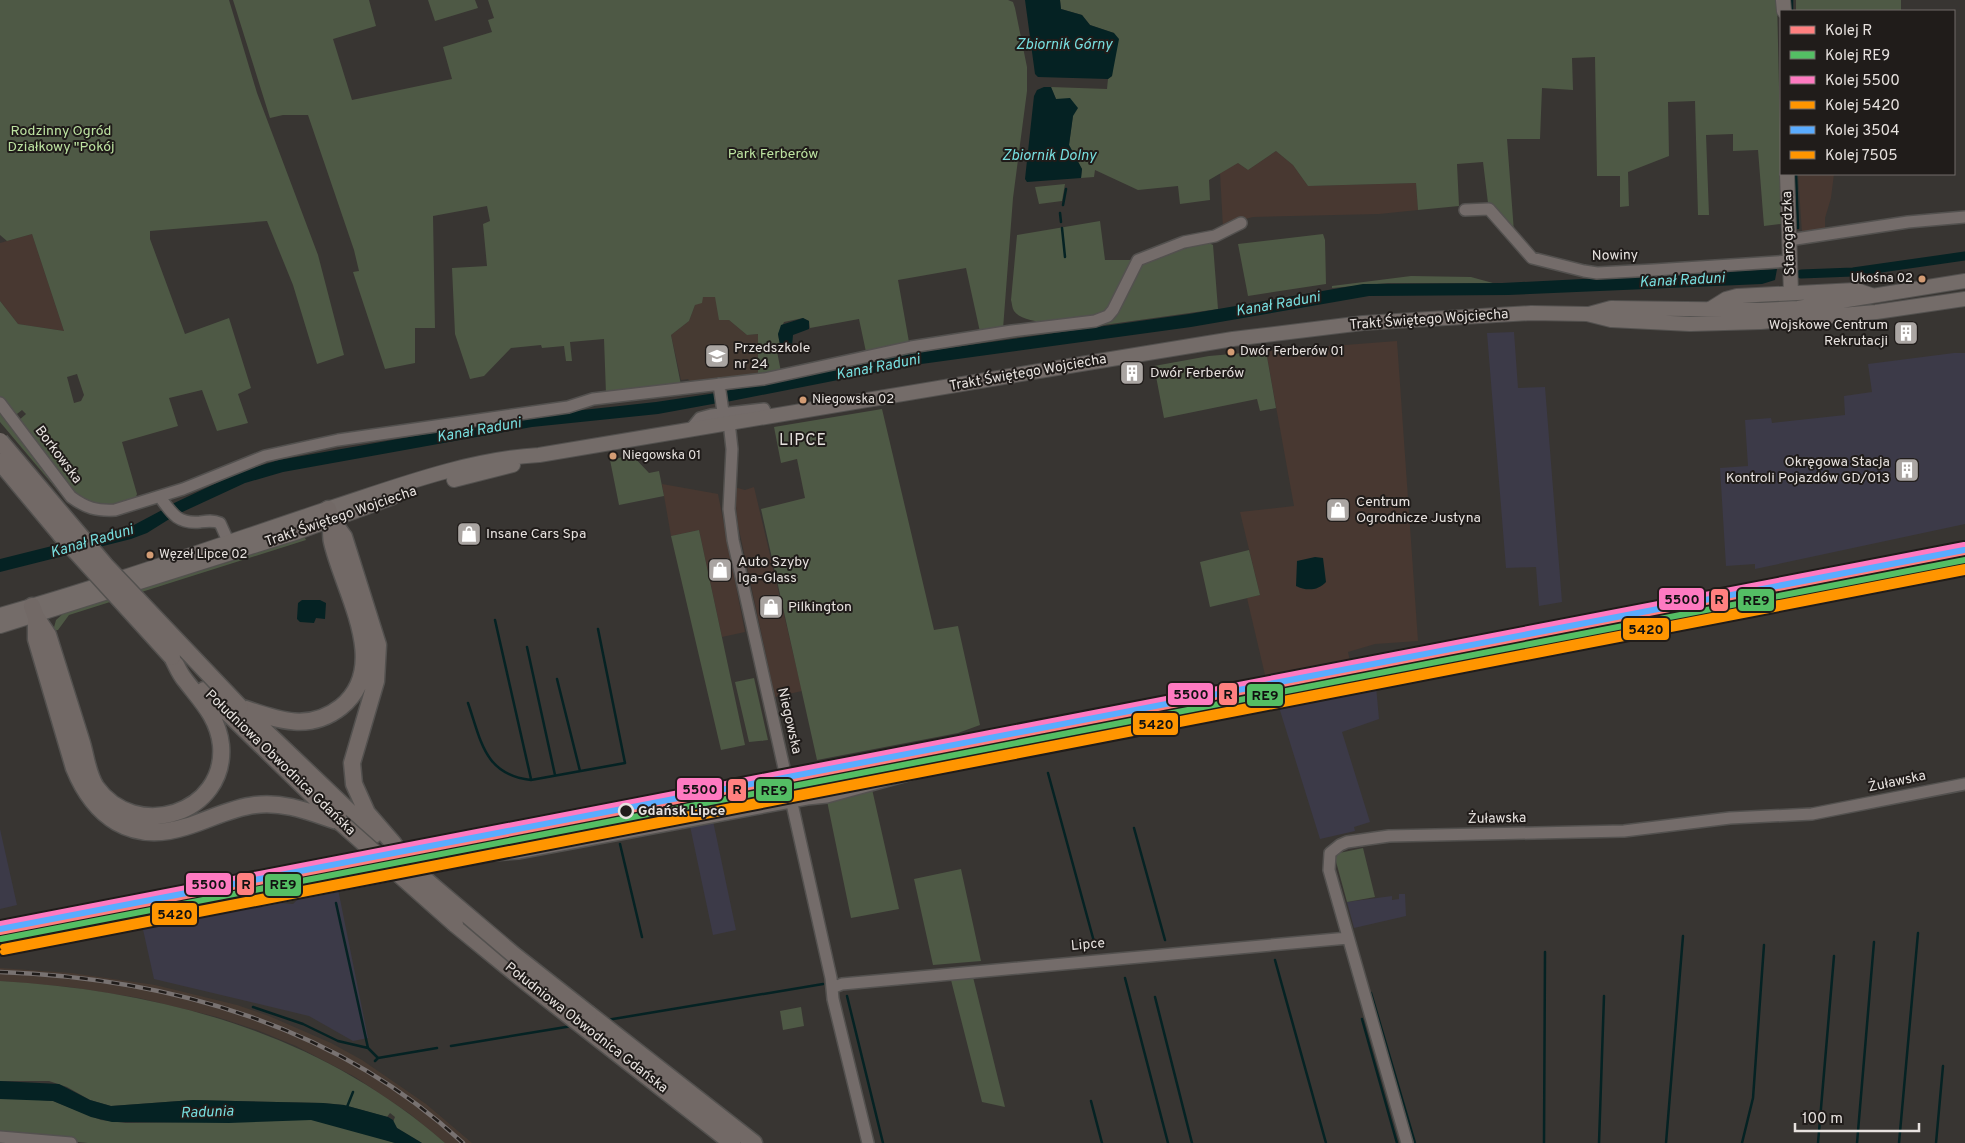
<svg xmlns="http://www.w3.org/2000/svg" width="1965" height="1143" font-family="Overpass,sans-serif">
  <rect width="100%" height="100%" fill="#383532"/>
  <path fill="#483831" d="M1276 151 1293 165 1308 186 1416 183 1418 210 1379 214 1253 217 1238 221 1223 228 1220 173 1238 163 1248 170Z
    M1798 174H1834L1831 198 1825 218V229L1802 233Z
    M32 234 64 331 18 324 0 301V243Z
    M1397 341 1418 641 1375 644 1348 652 1350 661 1265 675 1247 598 1260 595 1240 512 1294 506 1266 351Z
    M662 484 718 494 745 632 722 637 699 530 671 536Z
    M734 487 745 490 754 487 802 691 775 697 738 525Z"/>
  <path fill="#3c3a48" d="M1514 332 1518 388 1545 387 1562 602 1539 606 1536 567 1506 568 1487 333Z
    M1954 353H1965V524L1755 569V564L1726 566 1720 468 1748 466 1745 420 1771 418 1772 423 1845 415 1844 396 1872 392 1868 364Z
    M1376 686 1379 719 1342 732 1370 822 1354 827 1355 831 1320 839 1278 704Z
    M713 821 736 930 713 935 690 826Z
    M0 829 17 905 0 909Z
    M338 889 368 1038 353 1041 309 1016 154 979 142 925 242 905 267 904 280 901 282 903 293 904 300 897Z
    M1399 894H1405L1406 916 1354 928 1347 902 1392 896V900L1399 899Z"/>
  <path fill="#463a32" d="M703 297H715L729 320 747 335 758 334V376L693 384 688 379 681 380 671 335 689 321 695 305Z
    M0 968 71 973 155 985 237 1005 269 1016 331 1043 362 1060 426 1104 472 1143H445L410 1114 355 1077 296 1046 257 1030 217 1017 139 998 69 987 0 981Z"/>
  <path fill="#4e5945" fill-rule="evenodd" d="M0 0H229L257 93 318 255 344 355 317 364 293 285 267 221 150 231V239L185 334 229 318 251 388 238 394 248 423 217 431 202 390 169 398 178 426 122 442 137 494 135 500C110 506 97 510 75 493L18 421 26 414 22 410 17 414H13L0 397V301L18 324 64 331 32 234 7 241 0 235ZM77 374 84 395 81 401 74 403 67 377Z
    M233 0H369L376 26 333 39 352 100 452 79 443 47 492 32 488 20 494 18 488 0H1008L1013 2 1015 8 1027 67V91L1013 198 1003 329 980 332 966 268 898 280 909 342 866 352 859 319 810 328 809 321 803 318 784 322 778 334 780 345 776 346 781 372 771 374 767 372 758 376V334L747 335 729 320H719L715 297H703L702 303 695 305 689 321 671 335 681 385 606 394 604 339 570 342 572 361H566L564 346 542 348 541 345 511 348 484 376 470 379 455 334 452 268 487 266 483 224 490 221 487 206 433 216 435 328H415V363L385 369 353 272 359 271 354 250 308 115H283L270 118Z
    M428 0H475L478 8 435 21Z
    M1060 0H1777L1782 215 1781 224 1764 226 1758 150 1733 151V134L1706 135 1709 215H1698L1695 101 1668 102 1669 156 1628 172 1629 206 1620 207V176H1597L1595 57 1572 58 1573 90 1542 88 1540 139H1507L1514 232 1488 203 1483 162 1457 164 1459 206 1418 210 1416 183 1308 186 1293 165 1276 151 1248 170 1238 163 1209 180 1210 200 1180 204 1178 186 1138 190 1095 170 1094 177 1081 178 1082 169 1069 145 1073 115 1061 100 1056 99 1051 87 1107 89 1108 79 1112 76 1114 33 1090 25 1082 15 1061 9Z
    M1796 0H1901V11H1796Z
    M1065 184 1062 201 1039 204 1035 187Z
    M1100 221 1105 260H1134L1106 313C1088 320 1028 330 1014 311 1012 308 1012 303 1011 300L1017 235Z
    M1323 234 1325 240 1326 284 1248 296 1238 244Z
    M1207 242 1213 245 1218 309 1004 339 1003 336 1100 323 1137 267 1147 260Z
    M1411 276 1471 277 1493 283H1388L1332 288V286Z
    M1266 351 1276 408 1260 411 1257 399 1164 418 1154 366 1209 356Z
    M882 409 934 630 958 626 980 725 958 733 817 760 761 509 805 498 797 459 781 463 774 427Z
    M0 413 59 492 0 422Z
    M632 455 649 473 659 471 664 496 619 505 610 460Z
    M699 530 745 745 721 750 671 536Z
    M304 536 306 540 69 615 58 630 53 631 56 620 66 611 242 558Z
    M1249 550 1260 595 1210 607 1200 562Z
    M754 678 768 740 749 742 735 682Z
    M872 789 899 909 851 918 827 801Z
    M1363 848 1375 897 1347 902 1335 858 1339 853Z
    M961 869 981 961 933 965 914 879Z
    M973 977 1005 1107 982 1102 951 980Z
    M0 981C164 991 319 1033 445 1143H422L397 1128 393 1122 395 1117 390 1113 387 1117 344 1105 323 1103 193 1100 111 1106 90 1100 67 1087 49 1081H0Z
    M801 1007 804 1026 783 1030 780 1011Z
    M15 1098 53 1101 101 1120 126 1123 276 1121 313 1115 395 1143H88L0 1135V1099Z"/>
  <path fill="#052223" d="M1025 0H1060L1061 9 1082 15 1090 25 1114 33 1119 39 1112 76 1108 79 1038 77 1035 74Z
    M1044 87H1051L1056 99 1070 98 1078 108 1073 116 1069 145 1082 169 1081 178 1027 182 1025 179 1034 96 1037 90Z
    M1777 269 1775 280 1762 284 1508 295 1369 296 1191 327 914 365 726 402 725 391 786 380 913 353 1189 314 1363 284 1502 283Z
    M803 318 809 321V329L793 335 792 346 787 348 780 345 778 334 781 325Z
    M716 393 718 403 658 414 532 427 283 472 245 483 178 514 170 505 242 471 279 460 528 416 656 402Z
    M164 509 171 518 147 533 131 539 0 572V559L132 526Z
    M1315 557 1323 558 1326 582C1318 591 1306 591 1296 586L1297 561Z
    M302 600H320L326 603 325 619 316 618 314 623 300 622 297 619 298 603Z
    M0 1081 59 1084 90 1100 111 1106 193 1100 323 1103 344 1105 388 1117 393 1120 397 1128 422 1143H395L311 1120 229 1123 112 1122 91 1117 53 1101 0 1099Z"/>
  <g fill="none" stroke-linecap="round" stroke-linejoin="round">
    <path stroke="#052223" stroke-width="2.5" d="M1792 0V11
      M1796 174 1798 228
      M1063 205 1066 189
      M1060 213 1061 222
      M1062 228 1065 257
      M495 620 531 779
      M527 647 555 775
      M557 679 580 771
      M468 703C481 740 484 775 531 780L625 763 598 629
      M1048 773 1096 949
      M1134 828 1165 940
      M620 844 642 937
      M336 903 368 1048 378 1058 375 1061
      M1275 960 1326 1143
      M1125 978 1168 1143
      M1371 993 1415 1143
      M847 996 883 1143
      M1155 997 1192 1143
      M253 1007 303 1024 338 1041 368 1048
      M1362 1019 1397 1143
      M607 1020 823 984
      M451 1046 572 1026
      M378 1058 437 1048
      M1091 1101 1102 1143
      M347 1107 353 1092
      M1544 1143 1545 952
      M1599 1143 1604 996
      M1666 1143 1683 936
      M1742 1143 1753 1098 1764 945
      M1818 1143 1834 956
      M1857 1143 1874 942
      M1899 1143 1918 933
      M1936 1143 1943 1066"/>
    <path stroke="#052223" stroke-width="9" d="M1801 274 1853 272 1965 256"/>
    <defs>
      <path id="minor" d="M1465 210 1489 209 1532 258 1584 271 1597 273 1654 270 1790 261
        M1789 240 1908 222 1965 217
        M719 384 723 412
        M0 403 71 497C86 508 96 511 115 510L183 489 265 456 338 440 568 407 593 399 764 379 911 347 1012 331 1095 321 1108 316 1113 310 1138 260 1184 242 1215 236 1241 223
        M729 422 732 449 729 509 733 540 831 978 833 999 868 1143
        M691 429 700 418 711 415 764 409 767 416
        M160 497C172 514 178 524 200 522 207 521 213 520 220 523L228 541
        M262 900 492 855 518 853 807 799 827 797 915 773 1014 751 1965 568
        M832 988 842 984 1348 938
        M0 1137 71 1143
        M1407 1143 1329 870 1330 853 1340 845 1347 842 1389 836 1624 831 1730 818 1812 814 1965 784"/>
      <path id="major" d="M1783 0 1784 11
        M1787 174 1791 293
        M1710 309 1726 299 1737 296 1856 290 1871 295
        M1589 314 1611 308 1761 310 1798 308 1965 281
        M454 480 513 465
        M0 615C110 584 219 545 327 509 395 487 468 459 539 455L1093 362 1233 339 1363 323 1531 313 1587 314 1611 320 1690 324 1761 322 1876 312 1965 299
        M0 626 298 532 392 498"/>
      <path id="highway" d="M328 509 331 519 344 537 378 645 376 681 352 763 354 784 367 813 393 843 407 864
        M32 606 36 617V639L74 768C94 817 131 844 185 827 209 820 230 808 255 805 285 801 312 813 340 822
        M36 617 48 635C59 670 70 705 81 740 86 755 87 773 96 787 135 842 227 814 221 745 218 717 201 701 185 680 179 673 176 664 172 657
        M204 690 335 817
        M240 707C275 719 308 733 341 707 392 666 343 591 332 542 330 535 332 526 331 519
        M243 710 374 835
        M455 924 526 982 732 1143
        M589 1014 754 1143"/>
    </defs>
    <use href="#minor" stroke="#53514f" stroke-width="14"/>
    <use href="#major" stroke="#53514f" stroke-width="16"/>
    <use href="#highway" stroke="#53514f" stroke-width="19"/>
    <use href="#minor" stroke="#746c6a" stroke-width="11"/>
    <use href="#major" stroke="#746c69" stroke-width="14"/>
    <use href="#highway" stroke="#726966" stroke-width="16"/>
    <defs>
      <path id="rail" d="M0 972C169 978 337 1026 463 1143"/>
    </defs>
    <use href="#rail" stroke="#787271" stroke-width="4.5"/>
    <use href="#rail" stroke="#201c1a" stroke-width="2.5" stroke-dasharray="8" stroke-linecap="butt"/>
    <defs>
      <path id="highway-bridge" d="M0 441 105 565 240 707
        M0 462 60 534 172 657
        M340 822 455 924
        M407 864 514 955 589 1014"/>
    </defs>
    <use href="#highway-bridge" stroke="#53514f" stroke-width="19" stroke-linecap="butt"/>
    <use href="#highway-bridge" stroke="#726966" stroke-width="16"/>
    <defs>
      <path id="rail-1" d="M0 932 1965 552"/>
      <path id="rail-2" d="M1 939 1965 560"/>
      <path id="rail-3" d="M0 924 1964 545"/>
      <path id="rail-4" d="M3 947 1965 567"/>
      <path id="rail-5" d="M0 929 1964 550"/>
      <path id="rail-6" d="M3 952 1965 572"/>
    </defs>
    <use href="#rail-1" stroke="#201c1a" stroke-width="10"/>
    <use href="#rail-2" stroke="#201c1a" stroke-width="10"/>
    <use href="#rail-3" stroke="#201c1a" stroke-width="10"/>
    <use href="#rail-4" stroke="#201c1a" stroke-width="10"/>
    <use href="#rail-5" stroke="#201c1a" stroke-width="10"/>
    <use href="#rail-6" stroke="#201c1a" stroke-width="10"/>
    <use href="#rail-1" stroke="#ff8080" stroke-width="6"/>
    <use href="#rail-2" stroke="#54be64" stroke-width="6"/>
    <use href="#rail-3" stroke="#fe7ac1" stroke-width="6"/>
    <use href="#rail-4" stroke="#ff9500" stroke-width="6"/>
    <use href="#rail-5" stroke="#5aacff" stroke-width="6"/>
    <use href="#rail-6" stroke="#ff9500" stroke-width="6"/>
  </g>
  <defs>
    <symbol id="building-square" viewBox="-11 -11 22 22"><rect x="-9" y="-9" width="18" height="18" rx="4" fill="#aaa5a2" stroke="#201c1a"/><path d="M-4-6H4V6H1V3H-1V6H-4ZM-2.5-4.3h1.7v1.8h-1.7ZM.8-4.3h1.7v1.8H.8ZM-2.5-1h1.7V.8h-1.7ZM.8-1h1.7V.8H.8Z" fill="#fff"/></symbol>
    <symbol id="school-square" viewBox="-11 -11 22 22"><rect x="-9" y="-9" width="18" height="18" rx="4" fill="#aaa5a2" stroke="#201c1a"/><path d="M0-5L7-2L0 1L-7-2ZM-4 1L0 2.5L4 1V4Q0 6-4 4Z" fill="#fff"/></symbol>
    <symbol id="shop-square" viewBox="-11 -11 22 22"><rect x="-9" y="-9" width="18" height="18" rx="4" fill="#aaa5a2" stroke="#201c1a"/><path d="M-5-2.5h2.3a2.7 3.5 0 0 1 5.4 0H5L5.5 6h-11ZM-1.5-2.5h3a1.5 2.3 0 0 0-3 0Z" fill="#fff"/></symbol>
  </defs>
  <g fill-rule="evenodd">
    <use href="#building-square" x="1892" y="319" width="28" height="28"/>
    <use href="#school-square" x="703" y="342" width="28" height="28"/>
    <use href="#building-square" x="1118" y="359" width="28" height="28"/>
    <use href="#building-square" x="1893" y="456" width="28" height="28"/>
    <use href="#shop-square" x="1324" y="496" width="28" height="28"/>
    <use href="#shop-square" x="455" y="520" width="28" height="28"/>
    <use href="#shop-square" x="706" y="556" width="28" height="28"/>
    <use href="#shop-square" x="757" y="593" width="28" height="28"/>
  </g>
  <g fill="#d39c74" stroke="#201c1a" stroke-width="2">
    <circle cx="1922" cy="279" r="4.5"/>
    <circle cx="1231" cy="352" r="4.5"/>
    <circle cx="803" cy="400" r="4.5"/>
    <circle cx="613" cy="456" r="4.5"/>
    <circle cx="150" cy="555" r="4.5"/>
  </g>
  <circle fill="#201c1a" stroke="#e7e2df" stroke-width="2.5" cx="626" cy="811" r="7"/>
  <g text-anchor="middle" dominant-baseline="central" stroke-width="4" stroke-linejoin="round" paint-order="stroke">
    <g font-size="13" fill="#e7e2df" stroke="#201c1a" text-anchor="start">
      <text x="1913" y="279" text-anchor="end">Ukośna 02</text>
      <text x="1240" y="352">Dwór Ferberów 01</text>
      <text x="812" y="400">Niegowska 02</text>
      <text x="622" y="456">Niegowska 01</text>
      <text x="159" y="555">Węzeł Lipce 02</text>
    </g>
    <g font-size="14" fill="#bde3a1" stroke="#201c1a">
      <text x="61" y="131">Rodzinny Ogród<tspan x="61" dy="16">Działkowy "Pokój</tspan></text>
      <text x="773" y="154">Park Ferberów</text>
    </g>
    <g font-size="14" fill="#e7e2df" stroke="#201c1a">
      <text transform="translate(1789 233) rotate(-92)">Starogardzka</text>
      <text transform="translate(1615 256) rotate(-1)">Nowiny</text>
      <text transform="translate(1429 320) rotate(-4)">Trakt Świętego Wojciecha</text>
      <text transform="translate(1028 373) rotate(-10)">Trakt Świętego Wojciecha</text>
      <text transform="translate(58 455) rotate(53)">Borkowska</text>
      <text transform="translate(341 517) rotate(-19)">Trakt Świętego Wojciecha</text>
      <text transform="translate(789 721) rotate(77)">Niegowska</text>
      <text transform="translate(280 763) rotate(44)">Południowa Obwodnica Gdańska</text>
      <text transform="translate(1897 782) rotate(-12)">Żuławska</text>
      <text transform="translate(1497 819) rotate(-1)">Żuławska</text>
      <text transform="translate(1088 945) rotate(-5)">Lipce</text>
      <text transform="translate(586 1028) rotate(38)">Południowa Obwodnica Gdańska</text>
    </g>
    <g font-size="14" fill="#e7e2df" stroke="#201c1a" text-anchor="start">
      <text x="1888" y="325" text-anchor="end">Wojskowe Centrum<tspan x="1888" dy="16">Rekrutacji</tspan></text>
      <text x="734" y="348">Przedszkole<tspan x="734" dy="16">nr 24</tspan></text>
      <text x="1150" y="373">Dwór Ferberów</text>
      <text x="1890" y="462" text-anchor="end">Okręgowa Stacja<tspan x="1890" dy="16">Kontroli Pojazdów GD/013</tspan></text>
      <text x="1356" y="502">Centrum<tspan x="1356" dy="16">Ogrodnicze Justyna</tspan></text>
      <text x="486" y="534">Insane Cars Spa</text>
      <text x="738" y="562">Auto Szyby<tspan x="738" dy="16">Iga-Glass</tspan></text>
      <text x="788" y="607">Pilkington</text>
    </g>
    <g font-size="14" font-weight="bold" fill="#e7e2df" stroke="#201c1a" text-anchor="start">
      <text x="638" y="811">Gdańsk Lipce</text>
    </g>
    <g font-size="15" font-style="italic" fill="#77dedf" stroke="#201c1a">
      <text x="1064" y="45">Zbiornik Górny</text>
      <text x="1049" y="156">Zbiornik Dolny</text>
      <text transform="translate(1682 281) rotate(-3)">Kanał Raduni</text>
      <text transform="translate(1278 305) rotate(-10)">Kanał Raduni</text>
      <text transform="translate(878 368) rotate(-11)">Kanał Raduni</text>
      <text transform="translate(479 431) rotate(-10)">Kanał Raduni</text>
      <text transform="translate(92 542) rotate(-16)">Kanał Raduni</text>
      <text transform="translate(207 1113) rotate(-2)">Radunia</text>
    </g>
    <g font-size="16" letter-spacing="1" fill="#e7e2df" stroke="#201c1a">
      <text x="803" y="441">LIPCE</text>
    </g>
  </g>
  <g stroke="#201c1a" stroke-width="2">
    <rect x="1658" y="587" width="47" height="24" rx="5" fill="#fe7ac1"/>
    <rect x="1710" y="588" width="19" height="24" rx="5" fill="#ff8080"/>
    <rect x="1737" y="588" width="38" height="24" rx="5" fill="#54be64"/>
    <rect x="1622" y="617" width="48" height="24" rx="5" fill="#ff9500"/>
    <rect x="1167" y="682" width="47" height="24" rx="5" fill="#fe7ac1"/>
    <rect x="1218" y="682" width="20" height="24" rx="5" fill="#ff8080"/>
    <rect x="1246" y="683" width="38" height="24" rx="5" fill="#54be64"/>
    <rect x="1132" y="712" width="47" height="24" rx="5" fill="#ff9500"/>
    <rect x="676" y="777" width="47" height="24" rx="5" fill="#fe7ac1"/>
    <rect x="727" y="778" width="20" height="24" rx="5" fill="#ff8080"/>
    <rect x="755" y="778" width="38" height="24" rx="5" fill="#54be64"/>
    <rect x="185" y="872" width="47" height="24" rx="5" fill="#fe7ac1"/>
    <rect x="236" y="872" width="19" height="24" rx="5" fill="#ff8080"/>
    <rect x="264" y="873" width="38" height="24" rx="5" fill="#54be64"/>
    <rect x="151" y="902" width="47" height="24" rx="5" fill="#ff9500"/>
  </g>
  <g font-size="14" text-anchor="middle" font-weight="bold" fill="#111">
    <text x="1682" y="604">5500</text>
    <text x="1719" y="604">R</text>
    <text x="1756" y="605">RE9</text>
    <text x="1646" y="634">5420</text>
    <text x="1191" y="699">5500</text>
    <text x="1228" y="699">R</text>
    <text x="1265" y="700">RE9</text>
    <text x="1156" y="729">5420</text>
    <text x="700" y="794">5500</text>
    <text x="737" y="794">R</text>
    <text x="774" y="795">RE9</text>
    <text x="209" y="889">5500</text>
    <text x="246" y="889">R</text>
    <text x="283" y="889">RE9</text>
    <text x="175" y="919">5420</text>
  </g>
  <rect x="1780" y="10" width="175" height="165" fill="#201c1a" stroke="#706b69"/>
  <rect x="1790" y="26" width="25" height="8" fill="#ff8080" stroke="#706b69"/>
  <text x="1825" y="35" font-size="15" fill="#e7e2df">Kolej R</text>
  <rect x="1790" y="51" width="25" height="8" fill="#54be64" stroke="#706b69"/>
  <text x="1825" y="60" font-size="15" fill="#e7e2df">Kolej RE9</text>
  <rect x="1790" y="76" width="25" height="8" fill="#fe7ac1" stroke="#706b69"/>
  <text x="1825" y="85" font-size="15" fill="#e7e2df">Kolej 5500</text>
  <rect x="1790" y="101" width="25" height="8" fill="#ff9500" stroke="#706b69"/>
  <text x="1825" y="110" font-size="15" fill="#e7e2df">Kolej 5420</text>
  <rect x="1790" y="126" width="25" height="8" fill="#5aacff" stroke="#706b69"/>
  <text x="1825" y="135" font-size="15" fill="#e7e2df">Kolej 3504</text>
  <rect x="1790" y="151" width="25" height="8" fill="#ff9500" stroke="#706b69"/>
  <text x="1825" y="160" font-size="15" fill="#e7e2df">Kolej 7505</text>
  <path d="M1795 1123v8h124v-8" fill="none" stroke="#e7e2df" stroke-width="2.5"/>
  <text x="1802" y="1123" font-size="15" fill="#e7e2df" stroke="#201c1a" stroke-width="4" paint-order="stroke">100 m</text>
</svg>
